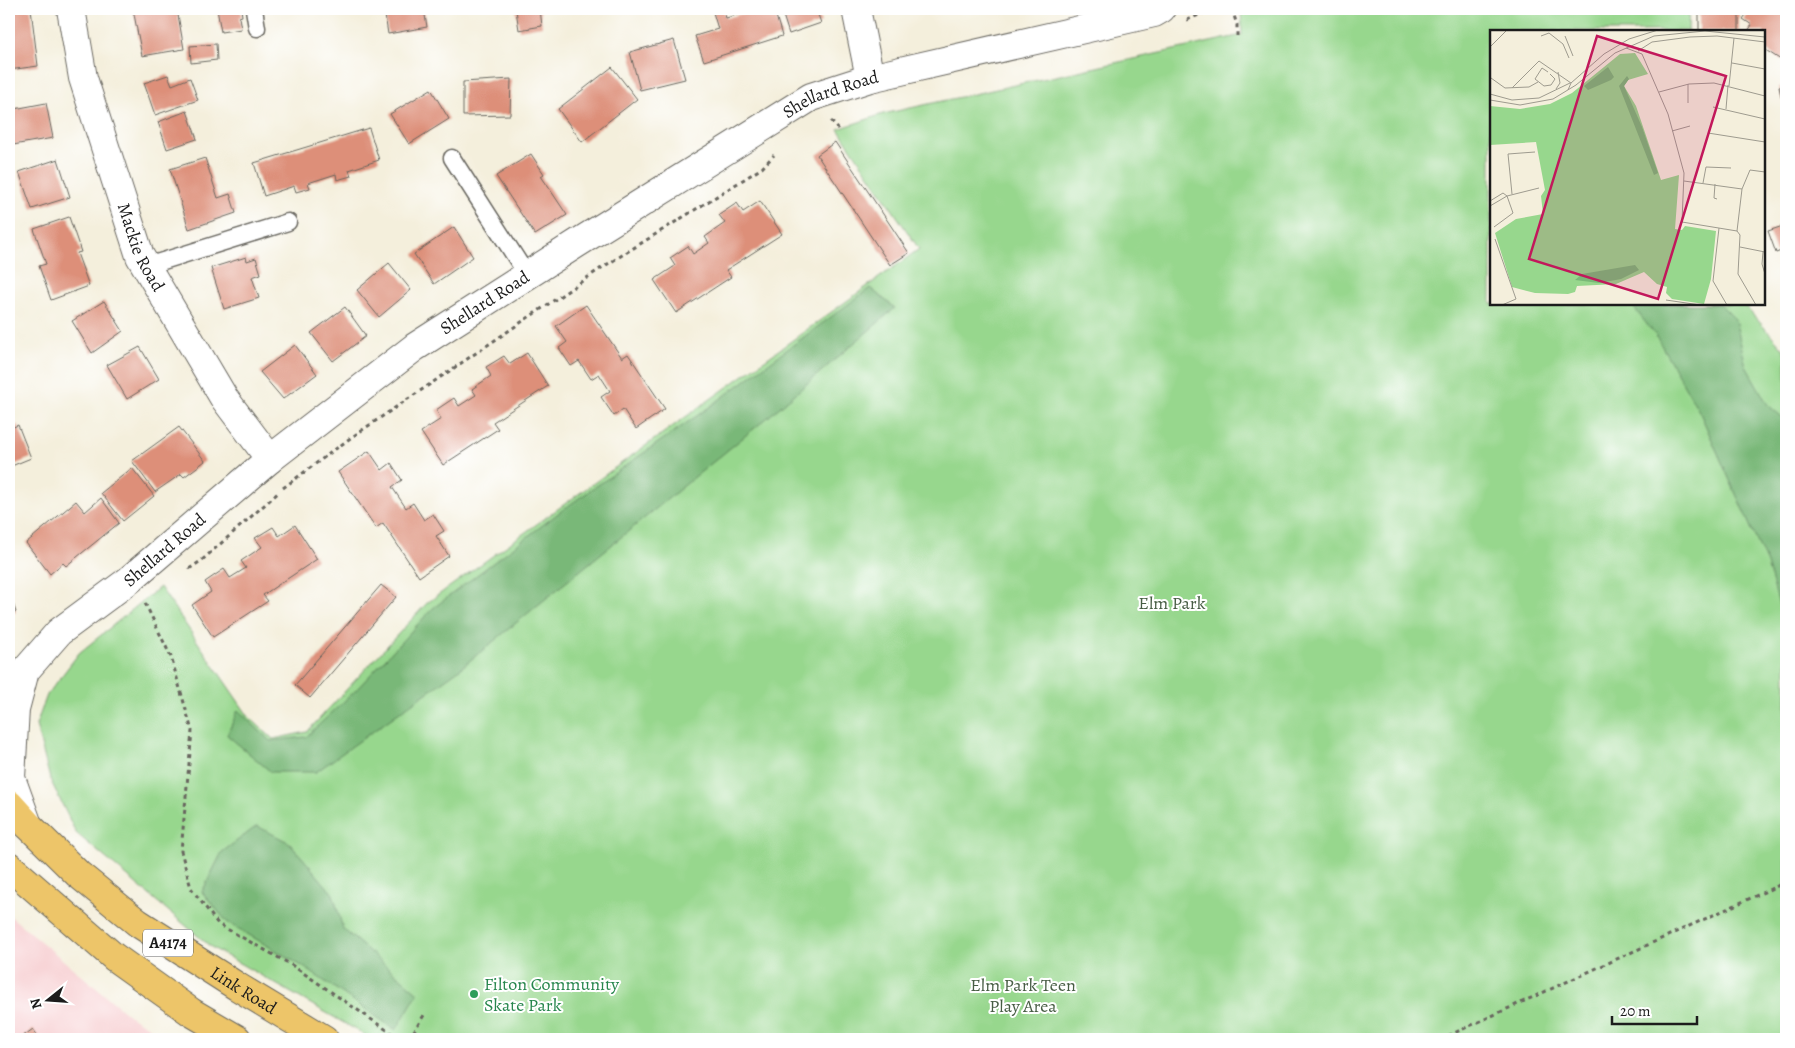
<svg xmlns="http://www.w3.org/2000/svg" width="1795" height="1048" font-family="Alegreya,serif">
  <rect width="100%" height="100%" fill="#fff"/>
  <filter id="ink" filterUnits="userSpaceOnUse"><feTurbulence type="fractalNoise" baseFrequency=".02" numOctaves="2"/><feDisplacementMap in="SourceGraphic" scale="10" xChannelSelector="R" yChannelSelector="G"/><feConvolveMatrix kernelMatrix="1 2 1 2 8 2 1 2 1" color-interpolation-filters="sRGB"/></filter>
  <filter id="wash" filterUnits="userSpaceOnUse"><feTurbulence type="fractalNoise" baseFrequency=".0096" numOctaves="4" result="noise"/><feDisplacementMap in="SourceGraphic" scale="20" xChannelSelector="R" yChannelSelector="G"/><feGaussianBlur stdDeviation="1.12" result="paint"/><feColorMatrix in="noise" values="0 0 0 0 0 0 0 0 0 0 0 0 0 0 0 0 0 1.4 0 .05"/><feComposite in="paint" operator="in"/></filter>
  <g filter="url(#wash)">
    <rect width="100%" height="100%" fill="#f4efdc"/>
    <path fill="#f7cfd1" d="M9 915 130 1016 169 1039H9Z"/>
    <path fill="#97d78d" stroke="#5a7a54" d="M1241 9H1689L1688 31H1491V304H1743L1783 348 1786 354V1039H372L211 947 76 833 50 779 36 725 47 695 79 653 160 587 249 717 273 739 307 732 427 603 919 249 838 129 883 114 1242 35Z"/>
    <path fill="#79b878" stroke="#4a6a4a" d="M870 288 895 308 767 418 456 672 316 772H271L227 735 238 710 270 741 306 737 356 690 432 609 565 508 708 408Z
      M1631 304H1720L1735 319 1746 366 1768 405 1781 416 1786 424V622L1783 618 1767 564 1700 413 1656 336Z
      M257 826 290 843 333 894 343 929 418 993 396 1030 302 966 227 922 202 892 222 852Z"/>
    <g id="blocks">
      <path fill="#dd8f79" d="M9 9H31L38 66 9 70Z
        M133 9H177L184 49 142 56Z
        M217 9H241L242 16 239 17 241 29 221 32Z
        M384 9H424L427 27 388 34Z
        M523 9H540L542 26 519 30 516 10Z
        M712 9H723L726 18 755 10V9H774L782 36 704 61 695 36 718 29Z
        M781 9H816L821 23 789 34Z
        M1699 9H1739V31H1699Z
        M1750 9H1786V52L1781 60 1764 49V31H1748L1752 25 1743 19Z
        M674 40 685 79 640 90 630 52Z
        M216 44 217 60 191 63 190 46Z
        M612 67 637 99 582 142 558 109Z
        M168 75 172 85 190 78 198 100 155 115 144 83Z
        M511 79 510 115 463 116V82Z
        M1786 86V98L1782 100 1779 87Z
        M431 89 449 119 409 144 390 114Z
        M46 103 53 138 13 145 9 124V110Z
        M187 111 197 139 167 149 158 122Z
        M369 128 379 160 349 170 351 176 337 180 336 174 308 183 310 188 296 192 294 186 264 196 254 163Z
        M835 142 909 253 890 265 817 155Z
        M531 154 544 174 541 176 567 215 535 235 496 176Z
        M205 158 218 198 230 194 236 213 189 229 170 169Z
        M58 159 70 197 32 209 19 172Z
        M760 201 782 234 726 270 731 277 676 313 654 280 675 266 670 258 688 246 693 254 709 243 705 237 725 223 719 215 737 203 743 212Z
        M69 217 81 252 77 253 89 286 51 300 39 266 46 264 34 229Z
        M1786 225V249L1776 253 1768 231Z
        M454 227 473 257 434 284 414 254Z
        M246 257 247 261 256 258 261 274 252 277 259 298 224 309 211 268Z
        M389 263 411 290 379 317 357 290Z
        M104 301 123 331 92 353 72 321Z
        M586 305 622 358 628 354 665 409 636 429 623 409 614 416 601 397 610 391 599 374 591 379 579 361 571 366 559 348 567 342 556 326Z
        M345 307 366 336 333 361 311 333Z
        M295 345 317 374 283 399 260 372Z
        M140 347 159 379 127 399 107 365Z
        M527 353 548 386 493 422 498 429 443 465 421 432 441 419 436 410 454 398 459 406 476 395 472 389 491 376 486 367 504 356 510 364Z
        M18 425 31 458 9 467V429Z
        M179 427 205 461 184 477 181 474 155 492 132 461Z
        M369 451 382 470 391 463 402 480 392 487 406 508 413 503 424 520 433 514 444 531 436 536 449 556 419 577 383 523 376 528 338 472Z
        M132 468 154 496 123 521 101 493Z
        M101 498 119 523 66 566 63 563 50 574 26 543 76 501 85 512Z
        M295 525 317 559 263 595 268 601 213 637 192 605 211 592 205 582 224 569 230 578 246 568 241 561 262 547 255 538 273 527 279 536Z
        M381 585 396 597 310 698 295 685Z
        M9 592 16 612 9 615Z
        M33 1029 40 1039H19Z"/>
    </g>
  </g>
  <g filter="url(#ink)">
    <use href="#blocks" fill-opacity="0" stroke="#68665f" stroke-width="1"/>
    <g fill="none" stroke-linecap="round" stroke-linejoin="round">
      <defs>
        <path id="lane" d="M254 9 257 28
          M452 158 527 275
          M147 266 288 222"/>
        <g id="street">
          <path id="s1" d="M71 9 83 78 140 256 224 398 270 459"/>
          <path d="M856 9 870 78"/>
          <path id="s2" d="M28 825 11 778 15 709 25 671 59 632 128 581 270 459 415 347 576 244 811 97 870 78 1154 13 1161 9"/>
        </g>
        <g id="primary">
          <path id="s3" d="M9 804 28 825 78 874 138 923 238 987 324 1039"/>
          <path d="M9 866 114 957 191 1012 237 1039"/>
        </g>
      </defs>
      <use href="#lane" stroke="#68665f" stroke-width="19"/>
      <use href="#street" stroke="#68665f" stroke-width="30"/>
      <use href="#primary" stroke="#68665f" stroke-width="30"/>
      <path stroke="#68665f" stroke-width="3" stroke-dasharray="4 4" stroke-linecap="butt" d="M1232 9 1237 25V36
        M1187 20 1213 9
        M831 121 838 129
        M283 488 349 439 603 267 762 168 774 155
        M189 569 201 561 279 492
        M145 603 171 657 192 731 181 851 191 888 218 924 290 964 400 1039
        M409 1039 426 1012
        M1441 1039 1786 882"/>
      <use href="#lane" stroke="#fff" stroke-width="16"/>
      <use href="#street" stroke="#fff" stroke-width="28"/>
      <use href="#primary" stroke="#edc569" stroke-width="28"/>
    </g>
  </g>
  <circle fill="#2e9e5b" stroke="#fff" stroke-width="2" cx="474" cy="994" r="5"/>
  <g text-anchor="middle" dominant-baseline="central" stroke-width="4" stroke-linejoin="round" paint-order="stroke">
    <rect fill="#fff" stroke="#606060" stroke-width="1" x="143" y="929.5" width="50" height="27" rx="4"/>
    <g font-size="16" font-weight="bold" fill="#1c1c1c">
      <text x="168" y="943">A4174</text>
    </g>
    <g font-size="18" fill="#1c1c1c" stroke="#fff">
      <text stroke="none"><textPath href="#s2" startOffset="1154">Shellard Road</textPath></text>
      <text stroke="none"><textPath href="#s1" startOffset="249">Mackie Road</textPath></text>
      <text stroke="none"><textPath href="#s2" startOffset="749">Shellard Road</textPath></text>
      <text stroke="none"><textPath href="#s2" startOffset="344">Shellard Road</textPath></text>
      <text stroke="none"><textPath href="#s3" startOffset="301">Link Road</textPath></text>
    </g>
    <g font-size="18" fill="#475d44" stroke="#fff">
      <text x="1172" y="603">Elm Park</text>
      <text x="1023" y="985">Elm Park Teen<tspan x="1023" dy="21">Play Area</tspan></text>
    </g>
    <g font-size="18" fill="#27864d" stroke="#fff" text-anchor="start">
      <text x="484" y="984">Filton Community<tspan x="484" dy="21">Skate Park</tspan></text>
    </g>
  </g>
  <g transform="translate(1490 30)">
    <rect width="275" height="275" fill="#f4efdc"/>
    <path d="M145 23 158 44 138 50 134 56 146 76 171 150 189 145 185 199 192 200 195 196 226 201 221 249 214 274 182 269 176 263 177 257 167 254 154 242 126 254 87 256 85 262 78 264 45 263 22 257 5 203 26 189 53 184 51 166 55 160 46 112 0 115V76L30 79 60 74 82 63 130 24Z" fill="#97d78d"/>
    <path d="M118 37 124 47 121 50 98 60 94 56ZM137 46 139 49 134 56 152 97 168 143 164 145 129 56ZM145 235 149 240 131 249 109 253 85 250 92 244Z" fill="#79b878"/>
    <path fill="none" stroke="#9e9b8f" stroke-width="1" d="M51 6 59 3 73 14 79 28M75 6 83 26M0 17 17 0M136 18 152 24 178 84 194 143 192 192 247 201M148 21 162 12 200 7 227 6 275 12M242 33 275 39M58 42 52 38 45 49 54 56 61 55 65 49 60 44M1 48 15 58 39 57 48 52M198 54V73M239 56 244 8M22 58 49 31 81 53M66 59 70 53 68 42M78 60 81 53 114 24 139 9 168 0M169 62 199 54 224 53 275 66M0 64 22 70 49 68 80 53M0 70 30 75 63 69 86 55 125 23 164 6 215 1 275 7M223 77 275 89M236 79 238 55M182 101 200 96M218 103 275 112M194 151 252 159 247 201M213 153 216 137 241 138M225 154 224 168 227 169M252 159 260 140 275 142M22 164 18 124 45 122M0 171 13 163 17 166 49 158M0 176 17 166M4 197 23 183 17 166M229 198 223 251 237 275M247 201 250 205 248 244 266 275M5 209 26 269 12 275M250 217 275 222M273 222 272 234 275 244M176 270 210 275"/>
    <path fill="#c2185b" fill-opacity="0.15" stroke="#c2185b" stroke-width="2.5" d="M107 6 236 46 168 269 39 229Z"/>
    <rect width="275" height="275" fill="none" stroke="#1c1c1c" stroke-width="2.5"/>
  </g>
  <rect width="1795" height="1048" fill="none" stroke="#fff" stroke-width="30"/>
  <g transform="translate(48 1000) rotate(253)" stroke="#ffffff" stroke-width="4" paint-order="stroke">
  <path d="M0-4L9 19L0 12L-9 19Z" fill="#1c1c1c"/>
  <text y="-8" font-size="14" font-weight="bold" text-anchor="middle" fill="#1c1c1c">N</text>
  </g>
  <path d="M1612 1016v8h85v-8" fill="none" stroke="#1c1c1c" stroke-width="2.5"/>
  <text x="1620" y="1016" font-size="15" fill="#1c1c1c" stroke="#ffffff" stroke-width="4" paint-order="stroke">20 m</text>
</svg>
